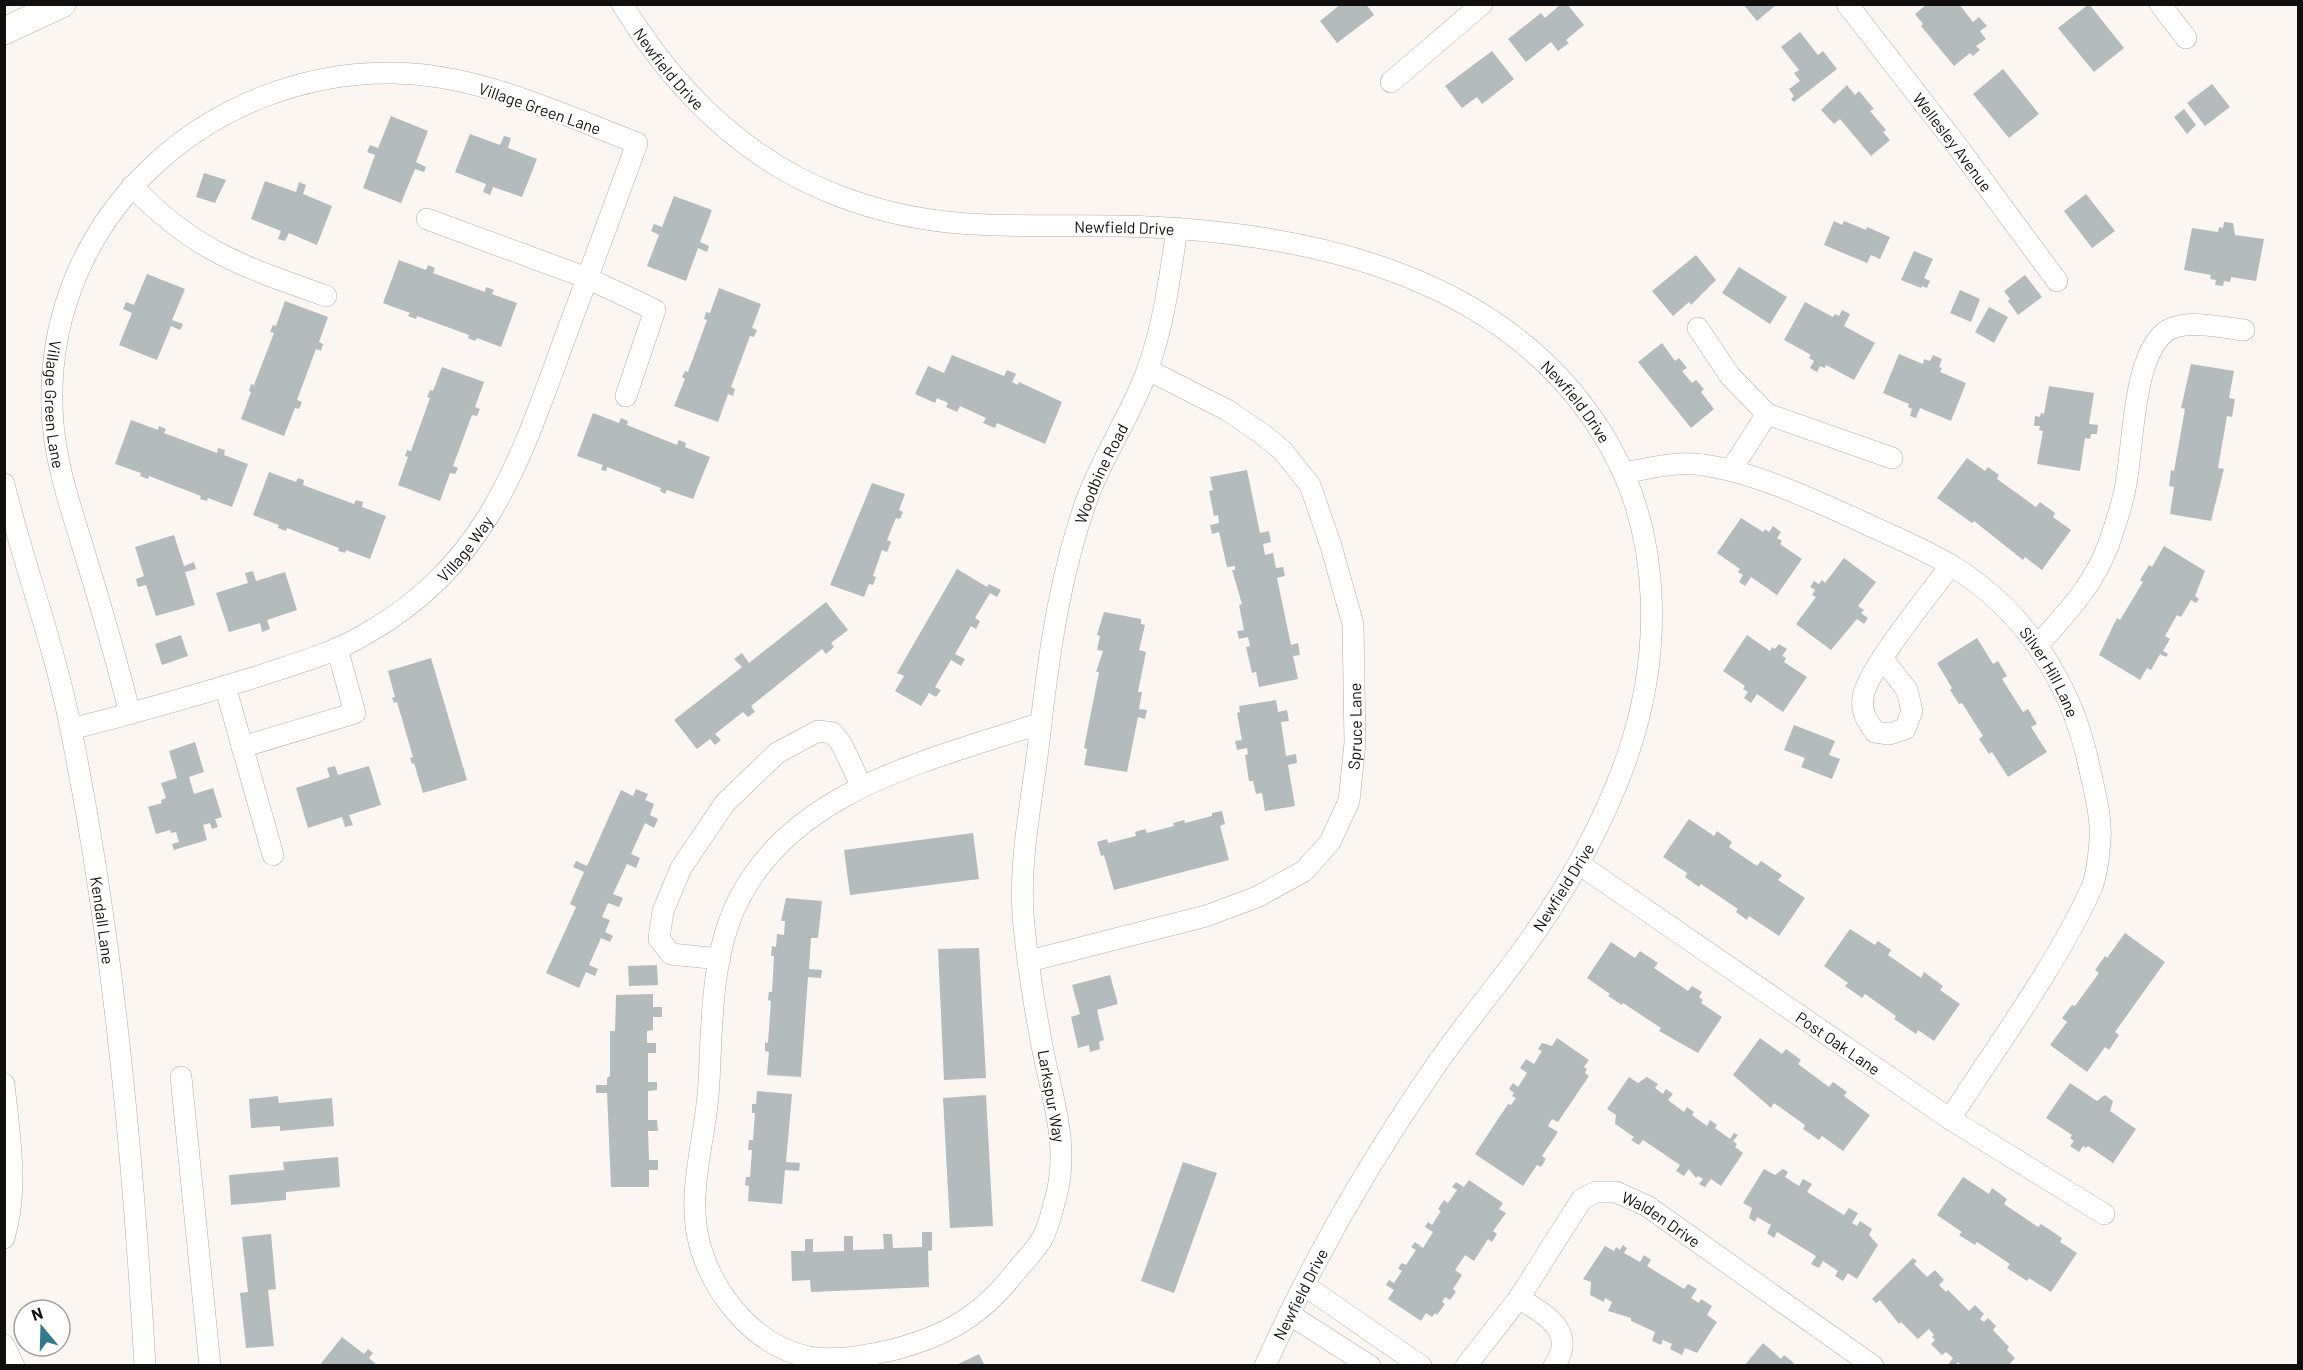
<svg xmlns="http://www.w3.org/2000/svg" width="2303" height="1370" font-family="Barlow,sans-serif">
  <rect width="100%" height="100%" fill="#fbf6f1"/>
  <path fill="#b3bbbd" d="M1341 4H1366L1374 15 1337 43 1320 21Z
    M1561 4H1567L1584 25 1566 40 1569 43 1558 51 1551 42 1526 62 1508 39 1541 13 1545 18Z
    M1743 4H1777L1757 21Z
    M1927 4H1959L1973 22 1979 17 1987 26 1980 31 1986 39 1976 46 1980 50 1973 56 1970 53 1954 66 1921 26 1923 24 1915 14Z
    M2089 4 2124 48 2094 72 2058 28Z
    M1800 32 1818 55 1823 51 1837 69 1794 102 1791 99 1794 96 1789 89 1800 81 1794 73 1799 70 1781 47Z
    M1492 51 1514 79 1482 104 1477 97 1462 108 1445 86Z
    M2003 69 2039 114 2009 138 1973 94Z
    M2212 84 2230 107 2205 126 2187 103Z
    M1847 85 1855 95 1859 91 1874 109 1870 111 1886 130 1883 132 1890 140 1871 156 1840 119 1834 124 1821 110Z
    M2184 109 2196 125 2187 134 2174 117Z
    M391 116 428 131 416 162 426 167 424 172 415 169 401 203 363 188 375 155 367 152 370 145 378 148Z
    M470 134 500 145 504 136 511 138 508 148 537 159 522 197 493 187 490 195 483 192 486 184 455 172Z
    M204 173 226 180 215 203 196 197Z
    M265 181 296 192 299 182 306 185 303 194 332 206 317 245 289 233 285 241 278 239 281 231 251 219Z
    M2086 194 2115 231 2092 248 2064 211Z
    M674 196 712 210 700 242 709 246 707 252 698 248 686 281 647 266 659 235 651 231 654 224 662 227Z
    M1834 221 1842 225 1844 221 1866 230 1867 227 1890 237 1880 259 1871 255 1867 263 1824 245Z
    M2224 222 2233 223 2235 235 2264 239 2256 281 2231 277 2230 282 2224 281 2223 286 2215 285 2216 280 2210 279 2211 275 2184 270 2192 228 2218 232 2219 227 2223 228Z
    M1914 251 1933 259 1924 278 1930 281 1927 288 1922 286 1921 288 1901 280Z
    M1696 255 1716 280 1691 305 1689 302 1673 316 1652 291Z
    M399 260 426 270 428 265 435 268 433 273 485 292 486 287 494 290 492 294 517 303 501 347 477 338 475 341 468 338 469 335 417 316 416 319 408 316 410 313 383 303Z
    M1739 267 1787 297 1770 324 1722 293Z
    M147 274 185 289 172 320 183 324 180 330 171 326 157 360 119 345 132 313 123 309 126 302 134 305Z
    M2025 275 2042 297 2018 315 2008 301 2010 299 2004 291Z
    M719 288 761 304 752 328 757 330 754 337 750 336 731 387 735 389 733 396 728 394 718 422 674 406 685 379 682 377 685 371 688 372 707 320 704 319 706 312 710 313Z
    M1960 290 1980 299 1971 322 1950 313Z
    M285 301 328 317 319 342 323 344 321 351 316 349 297 400 302 402 299 409 295 408 284 436 241 419 251 392 249 391 251 384 254 385 274 333 270 332 273 325 276 326Z
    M1805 302 1833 317 1835 314 1839 316 1842 310 1850 314 1844 326 1875 343 1854 380 1826 365 1825 368 1820 366 1817 372 1810 368 1814 361 1809 358 1811 355 1784 340Z
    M1989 307 2008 317 1994 343 1975 332Z
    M1662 343 1675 361 1679 358 1687 368 1682 371 1692 383 1696 380 1704 389 1701 392 1714 409 1691 428 1638 362Z
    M1899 354 1923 364 1924 359 1930 361 1933 355 1942 359 1939 367 1942 368 1940 372 1966 383 1951 421 1920 408 1916 418 1910 416 1912 409 1908 407 1909 404 1883 393Z
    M952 355 1004 376 1007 370 1016 374 1012 382 1018 385 1019 382 1062 402 1045 444 997 423 995 428 983 423 986 418 960 406 957 412 946 407 948 403 937 398 935 403 915 394 928 366 944 373Z
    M2191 364 2234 371 2229 398 2235 399 2232 417 2227 416 2218 468 2224 469 2211 521 2170 514 2174 487 2169 486 2171 470 2174 471 2185 409 2181 408Z
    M442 367 484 382 475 407 480 409 477 416 472 415 453 466 458 468 455 474 450 473 440 501 398 485 408 457 405 456 407 450 411 451 430 398 427 397 430 390 433 391Z
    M2049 386 2094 393 2089 424 2098 425 2097 434H2091L2090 439 2085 438 2080 471 2037 464 2043 431 2039 430 2040 426H2034L2035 416 2040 417 2041 413 2044 414Z
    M593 413 619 423 621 418 628 421 627 425 677 445 679 440 686 443 685 447 710 457 693 499 667 490 665 494 660 491 661 488 607 467 606 471 601 470 603 465 577 456Z
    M131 420 158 430 159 426 166 429 164 433 217 453 218 448 225 450 224 455 248 464 232 507 208 498 207 501 200 499 201 496 149 476 148 479 140 476 141 473 115 464Z
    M1967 458 1985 471 1988 467 1999 475 1997 479 2036 507 2040 502 2055 513 2053 517 2071 530 2042 570 2025 557 2023 560 1974 521 1972 523 1937 498Z
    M1247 470 1260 533 1269 531 1271 542 1263 544 1265 555 1273 553 1276 568 1283 567 1285 576 1277 578 1291 645 1298 643 1300 655 1293 656 1298 679 1259 687 1256 672 1252 673 1246 647 1250 646 1248 637 1239 639 1237 631 1244 630 1239 605 1242 604 1232 570H1235V566L1227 567 1219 532 1212 534 1210 525 1219 523 1218 515 1214 516 1209 491 1213 490 1210 477Z
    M269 472 296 482 298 478 304 480 303 485 354 504 356 500 363 502 362 507 386 516 370 559 346 550 345 553 338 551 339 548 287 528 286 531 278 528 279 525 253 515Z
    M872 483 905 494 899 510 903 512 900 519 896 518 887 540 891 542 887 552 882 550 873 576 876 577 873 585 869 584 864 597 830 585Z
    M1741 518 1763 532 1765 529 1769 532 1773 526 1781 532 1777 538 1782 541 1780 544 1802 559 1777 595 1751 577 1745 586 1739 582 1743 575 1738 572 1740 569 1717 553Z
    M174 535 184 566 194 562 196 569 185 572 195 605 156 616 146 585 138 587 136 579 144 576 135 547Z
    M2164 546 2205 571 2195 596 2199 599 2196 603 2191 600 2181 617 2177 615 2165 636 2170 639 2163 651 2168 654 2166 657 2160 654 2151 670 2147 668 2140 680 2099 655 2117 618 2120 620 2143 582 2140 580 2149 565 2152 567Z
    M1844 558 1876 582 1858 606 1864 610 1861 613 1868 618 1864 624 1857 619 1831 650 1796 624 1816 597 1812 595 1815 590 1810 587 1814 581 1819 584 1822 580 1825 583Z
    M957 569 987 587 989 584 1001 590 997 597 990 593 975 618 980 621 976 629 971 626 955 654 965 659 961 666 951 660 935 687 941 690 936 697 929 693 921 706 895 691 904 676 897 673Z
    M253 571 256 581 285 572 297 610 267 620 270 629 262 632 260 623 229 632 216 593 248 583 245 573Z
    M826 602 848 630 831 643 834 647 826 654 822 649 751 706 755 712 748 717 743 712 715 734 721 740 715 745 710 739 697 749 674 720 742 667 734 659 742 653 749 663Z
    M1104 612 1141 619V624L1145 625 1139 650 1146 652 1138 692H1142L1139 709 1147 710 1145 719 1138 717 1127 772 1084 765 1087 749 1084 748 1099 672H1096L1103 651 1097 650 1100 636 1097 635Z
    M181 635 188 656 162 665 155 644Z
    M1747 635 1770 651 1772 647 1775 649 1779 644 1787 649 1782 656 1786 658 1784 662 1807 677 1783 712 1757 694 1751 703 1744 698 1748 692 1743 689 1745 686 1723 671Z
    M1977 638 1993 664 1998 661 2007 676 2002 679 2023 712 2028 709 2037 724 2031 727 2047 752 2008 777 1992 752 1989 754 1979 739 1983 736 1962 703 1959 704 1950 690 1952 688 1937 663Z
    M431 658 467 780 423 793 414 763 412 764 410 758 413 757 397 702 394 703 392 698 395 697 388 671Z
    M1276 700 1278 712 1287 710 1289 721 1281 722 1286 756 1296 754 1297 763 1288 765 1295 806 1265 811 1262 793 1256 794 1253 781H1249L1245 755 1248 754 1247 748 1237 750 1235 741 1242 740 1237 713 1240 712 1239 706Z
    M1794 725 1835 741 1829 755 1840 759 1832 779 1801 767 1805 758 1784 750Z
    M195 742 204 772 189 777 194 794 213 788 222 817 215 819 218 827 212 829 210 823 203 825 207 840 174 850 172 844 179 842 176 832 171 833 170 830 156 834 148 807 162 803 161 800 166 798 161 783 177 778 169 751Z
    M335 766 338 775 369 766 381 805 349 815 353 825 345 827 342 817 308 828 296 788 330 777 327 768Z
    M636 789 648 794 645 800 654 804 650 815 658 819 654 828 645 823 631 854 640 858 636 868 627 864 613 894 623 898 619 907 608 903 602 917 610 920 605 932 613 936 610 942 601 938 589 965 598 969 595 976 586 972 579 988 546 973 576 907 570 904 584 872 573 867 576 861 587 866 621 790 633 796Z
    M1222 811 1225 824 1220 826 1229 860 1114 890 1104 855 1101 856 1097 842 1107 839 1108 843 1136 836 1135 832 1145 829 1147 833 1174 826 1173 823 1184 820 1185 823 1212 816V813Z
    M1689 819 1714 836 1717 831 1732 842 1729 847 1757 866 1761 861 1782 875 1778 880 1805 898 1779 936 1749 916 1747 920 1736 912 1738 909 1701 884 1699 887 1685 877 1687 873 1663 857Z
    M973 833 979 879 850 895 844 850Z
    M786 898 822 901 818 938H811L809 969 822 970 821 978 808 977 801 1077 767 1075 769 1052 765 1051V1042L768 1043 771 1001 768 1000 769 992H772L774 956H771L772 946 776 947 777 934 784 935 785 921H781Z
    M1850 929 1875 945 1878 941 1891 950 1888 955 1921 978 1924 972 1943 986 1940 990 1960 1004 1934 1041 1918 1030 1916 1034 1894 1019 1896 1016 1865 994 1862 998 1845 986 1848 983 1824 966Z
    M2125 933 2165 962 2115 1032 2119 1035 2109 1050 2105 1047 2087 1072 2050 1045 2067 1022 2062 1018 2072 1005 2075 1006 2099 973 2095 970 2105 956 2107 958Z
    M1611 942 1635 958 1640 951 1658 963 1654 968 1688 991 1692 986 1702 992 1699 997 1703 1000 1701 1003 1722 1017 1698 1053 1659 1031 1661 1028 1623 1003 1622 1005 1608 996 1610 994 1587 978Z
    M979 948 986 1078 944 1080 938 949Z
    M657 965 658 985 629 986 628 966Z
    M1110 975 1118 1004 1097 1010 1104 1040 1099 1042 1100 1049 1090 1052 1089 1045 1078 1048 1071 1017 1080 1014 1072 985Z
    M653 994V1007H662V1017H653V1030L647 1031V1043H656V1053H648V1082H657V1090L648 1091V1120H657L658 1131H648L649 1160H658V1170H649V1187H611L607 1093H596V1085H607V1078L610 1076V1031H615L616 995Z
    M1557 1038 1589 1060 1584 1067 1587 1069 1585 1073 1589 1076 1558 1122 1552 1119 1548 1126 1558 1132 1542 1156 1546 1159 1541 1167 1537 1165 1523 1186 1475 1154 1508 1104 1511 1105 1516 1098 1512 1096 1514 1093 1509 1089 1513 1083 1518 1087 1527 1073 1520 1068 1526 1059 1534 1064 1542 1051 1538 1049 1542 1043 1552 1046Z
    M1760 1038 1782 1054 1786 1049 1801 1060 1798 1064 1829 1087 1833 1082 1847 1092 1844 1096 1870 1115 1843 1151 1822 1136 1819 1140 1803 1129 1805 1125 1774 1103 1771 1108 1733 1075Z
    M1629 1077 1638 1083 1647 1077 1658 1084 1655 1088 1663 1094 1666 1089 1673 1094 1668 1100 1684 1112 1687 1107 1694 1112 1692 1115 1707 1126 1710 1120 1717 1125 1715 1128 1730 1139 1734 1133 1738 1135 1733 1141 1737 1144 1735 1147 1743 1153 1721 1186 1711 1179 1705 1187 1699 1184 1703 1179 1698 1176 1696 1178 1689 1169 1684 1176 1676 1171 1680 1165 1643 1140 1639 1145 1631 1140 1634 1137 1615 1124 1616 1115 1607 1109Z
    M2070 1083 2097 1101 2105 1095 2113 1101 2110 1111 2136 1129 2113 1163 2088 1146 2086 1148 2083 1146 2079 1152 2070 1146 2074 1141 2070 1138 2072 1135 2046 1118Z
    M757 1091 792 1094 786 1162 800 1163 799 1171 785 1170 782 1204 748 1201 749 1186 745 1185 746 1177H750L752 1150H748L749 1140H753L755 1113H752V1104H756Z
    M986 1095 993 1226 950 1228 943 1098Z
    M278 1096 279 1103 332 1098 334 1126 280 1131V1126L251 1128 249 1099Z
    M338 1157 340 1187 286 1192V1200L231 1205 229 1175 284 1170 283 1162Z
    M1183 1162 1217 1173 1174 1293 1141 1281Z
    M1764 1169 1775 1175 1783 1169 1788 1172 1785 1177 1799 1186 1803 1179 1812 1184 1807 1192 1844 1215 1849 1208 1858 1213 1852 1223 1857 1226 1860 1221 1872 1229 1869 1235 1878 1245 1857 1279 1848 1273 1843 1281 1835 1276 1838 1271 1823 1261 1819 1268 1811 1264 1816 1256 1777 1232 1774 1238 1767 1233 1771 1225 1757 1217 1755 1222 1749 1218 1752 1208 1743 1203Z
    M1963 1177 1989 1194 1992 1188 2007 1199 2004 1204 2038 1227 2041 1224 2062 1238 2060 1242 2077 1253 2051 1292 2029 1278 2027 1281 2007 1268 2010 1264 1977 1242 1975 1245 1959 1235 1962 1232 1937 1215Z
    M1469 1180 1503 1203 1499 1209 1506 1213 1493 1231 1497 1234 1492 1242 1488 1239 1474 1261 1465 1255 1455 1270 1462 1275 1453 1289 1456 1292 1450 1300 1445 1297 1442 1302 1445 1304 1437 1315 1435 1313 1432 1317 1426 1313 1421 1321 1388 1299 1394 1290 1386 1285 1389 1280 1394 1283 1402 1271 1398 1268 1402 1263 1406 1265 1416 1250 1411 1247 1415 1242 1423 1248 1433 1232 1425 1227 1428 1222 1432 1225 1441 1211 1438 1209 1444 1200 1448 1203 1457 1190 1452 1187 1456 1182 1464 1187Z
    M922 1232H932V1250L928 1251 929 1287 811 1292 810 1280 792 1281 791 1251H805V1239H813V1252L844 1251V1236H853V1250L884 1249 883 1234H892L893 1248 922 1247Z
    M271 1234 276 1289 268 1290 274 1346 246 1348 240 1293 248 1292 242 1237Z
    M1623 1245 1627 1248 1624 1253 1640 1262 1644 1255 1651 1260 1647 1266 1684 1289 1688 1284 1697 1289 1691 1298 1699 1303 1701 1299 1712 1306 1707 1315 1717 1322 1697 1353 1685 1348 1682 1355 1670 1349 1672 1344 1663 1340 1661 1345 1652 1341 1655 1332 1631 1321V1318L1608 1311 1612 1302 1605 1298 1604 1302 1590 1295 1591 1282 1583 1279 1605 1246 1614 1251 1616 1247 1620 1250Z
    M1913 1258 1917 1261 1914 1264 1927 1277 1935 1270 1944 1280 1939 1285 1946 1292 1948 1290 1969 1311 1975 1305 1984 1314 1980 1319 1984 1322 1988 1318 1996 1326 1993 1330 2009 1347 2007 1350 2015 1358 2008 1366H1962L1958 1362 1955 1366H1947L1953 1358 1946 1352 1942 1355 1931 1344 1935 1340 1932 1337 1934 1335 1929 1329 1918 1339 1901 1322 1899 1324 1880 1300 1876 1303 1872 1299Z
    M342 1337 364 1354 368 1349 373 1353 369 1358 378 1366H319Z
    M1763 1343 1781 1359 1784 1355 1794 1363 1792 1366H1744Z
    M979 1354 985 1366H954Z"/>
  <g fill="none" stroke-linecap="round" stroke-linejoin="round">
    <defs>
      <g id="minor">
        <path id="s1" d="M622 4C674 89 744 160 839 196 938 234 1017 224 1119 226 1305 230 1515 274 1612 450 1663 543 1661 659 1627 757 1599 837 1555 909 1504 975 1480 1007 1454 1038 1432 1071 1368 1164 1311 1263 1265 1366"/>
        <path id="s2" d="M1847 4 1958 147 2057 281"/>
        <path d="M2160 4 2186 38"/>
        <path d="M1391 82 1482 4"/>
        <path d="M132 186C194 251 244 267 326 296"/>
        <path d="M427 219 587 278 655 310 626 396"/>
        <path d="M1698 328 1730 376 1767 414 1892 458"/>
        <path d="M1731 470 1767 414"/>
        <path id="s3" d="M1624 473C1650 468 1677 461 1703 465 1751 471 1814 500 1858 520 1889 535 1923 548 1952 566 2023 609 2070 681 2088 761 2093 786 2102 815 2100 840 2099 854 2097 876 2091 889 2056 966 1996 1047 1950 1119"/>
        <path id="s4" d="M4 484C24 567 55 646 71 730 113 938 133 1153 145 1366"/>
        <path d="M2038 645C2067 612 2091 589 2108 546 2114 529 2120 511 2124 494 2134 453 2131 361 2164 333 2182 317 2222 328 2244 330"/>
        <path d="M1882 658 1907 690 1912 711 1905 729 1889 734 1875 732C1867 721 1861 712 1863 698 1865 672 1932 591 1951 565"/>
        <path d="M225 686 273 855"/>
        <path d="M1041 723C1035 787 1019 850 1023 915 1027 962 1035 1010 1044 1056 1054 1104 1069 1148 1056 1197 1052 1210 1049 1226 1043 1237 1037 1249 1025 1260 1017 1270 1004 1287 987 1305 969 1317 947 1333 919 1343 892 1350 867 1356 835 1362 809 1357 757 1347 716 1298 701 1249 684 1195 707 1137 709 1082 712 1023 711 955 738 901 794 788 932 760 1041 723Z"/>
        <path id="s5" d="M1041 723C1050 647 1061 571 1087 499 1103 455 1131 415 1147 371 1164 325 1170 276 1177 228"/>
        <path id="s6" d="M71 729C134 713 197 695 259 676 294 664 332 654 364 635 486 566 518 466 563 343 588 276 613 210 637 143 559 113 478 74 393 73 208 71 46 217 52 407 53 456 69 502 83 548 100 603 116 658 130 714"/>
        <path d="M242 747 355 713 337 648"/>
        <path id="s7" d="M1579 864 1950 1119 2104 1214"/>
        <path d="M720 959 671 954 659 939 663 911 681 868 725 803 777 753 818 731 833 733 842 745 861 785"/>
        <path id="s8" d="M1029 961 1206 916 1257 897 1304 871 1330 842 1349 801 1355 743 1353 624 1331 546 1310 485 1282 450 1261 433 1227 410 1148 370"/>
        <path d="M181 1077 210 1366"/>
        <path d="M4 1084C9 1135 19 1188 4 1238"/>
        <path d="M1304 1285 1421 1366"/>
        <path d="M1519 1298C1544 1314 1578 1331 1554 1366"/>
        <path d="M1289 1314 1370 1366"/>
        <path d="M4 1345 14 1366"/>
        <path id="s9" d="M1466 1366 1519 1298 1582 1199 1596 1192H1616L1647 1206 1873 1366"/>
      </g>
      <path id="major" d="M4 31 62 4"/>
    </defs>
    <use href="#minor" stroke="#b1ada8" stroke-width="22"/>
    <use href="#major" stroke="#b1ada8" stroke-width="28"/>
    <use href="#minor" stroke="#fff" stroke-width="21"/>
    <use href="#major" stroke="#fff" stroke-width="27"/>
  </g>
  <g text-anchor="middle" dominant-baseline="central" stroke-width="4.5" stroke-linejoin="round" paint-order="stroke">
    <g font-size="16" fill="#100f0d" stroke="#fff">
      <text stroke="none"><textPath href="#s1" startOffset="80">Newfield Drive</textPath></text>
      <text transform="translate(540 108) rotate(19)">Village Green Lane</text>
      <text stroke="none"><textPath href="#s2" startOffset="174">Wellesley Avenue</textPath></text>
      <text stroke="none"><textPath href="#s1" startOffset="584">Newfield Drive</textPath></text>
      <text stroke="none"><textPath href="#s1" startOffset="1086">Newfield Drive</textPath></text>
      <text stroke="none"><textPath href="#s6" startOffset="1670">Village Green Lane</textPath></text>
      <text stroke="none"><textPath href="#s5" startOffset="258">Woodbine Road</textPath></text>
      <text stroke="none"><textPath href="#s6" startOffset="442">Village Way</textPath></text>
      <text stroke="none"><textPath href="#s3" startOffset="496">Silver Hill Lane</textPath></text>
      <text stroke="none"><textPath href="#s8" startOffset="450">Spruce Lane</textPath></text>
      <text transform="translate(1563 887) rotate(-58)">Newfield Drive</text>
      <text stroke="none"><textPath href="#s4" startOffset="448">Kendall Lane</textPath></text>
      <text stroke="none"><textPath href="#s7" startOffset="315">Post Oak Lane</textPath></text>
      <text transform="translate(1052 1096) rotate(80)">Larkspur Way</text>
      <text stroke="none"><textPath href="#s9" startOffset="292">Walden Drive</textPath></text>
      <text transform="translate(1300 1294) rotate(-63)">Newfield Drive</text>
    </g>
  </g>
  <rect width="2303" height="1370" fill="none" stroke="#100f0d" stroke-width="12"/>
  <g transform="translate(42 1328) rotate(341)"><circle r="28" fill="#ffffff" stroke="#9f9f9e" stroke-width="1.5"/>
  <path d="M0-4.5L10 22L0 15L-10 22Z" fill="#347988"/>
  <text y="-9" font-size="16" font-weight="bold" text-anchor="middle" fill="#100f0d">N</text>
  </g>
</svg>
